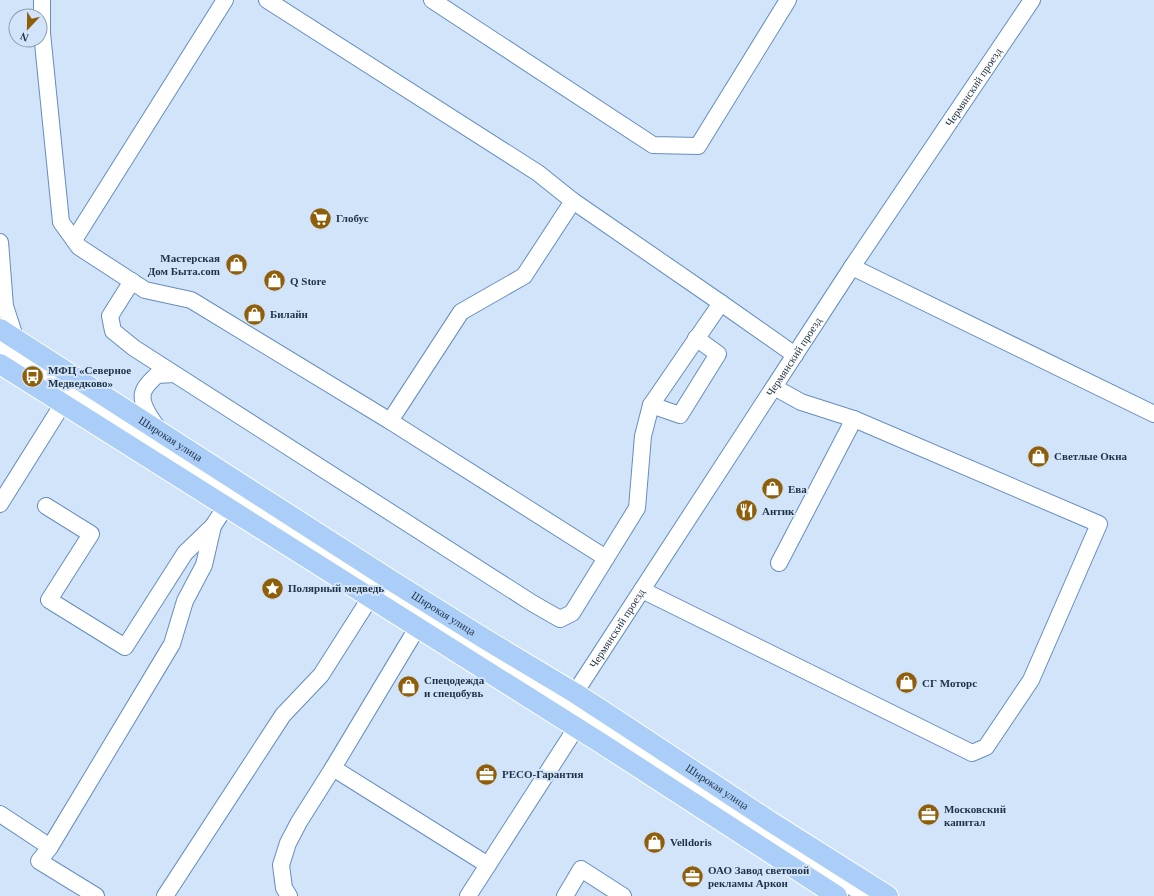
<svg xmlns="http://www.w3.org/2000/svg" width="1154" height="896" font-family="'Times New Roman',serif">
  <rect width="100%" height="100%" fill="#d2e4f9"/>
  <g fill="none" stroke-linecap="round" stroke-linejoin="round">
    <defs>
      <g id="minor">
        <path d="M42 0V33L61 222 79 247 142 288 145 290 191 300 390 421 461 312 524 276 573 201 721 303 795 355"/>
        <path d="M267 0 538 173 573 201"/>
        <path d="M432 0 653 145 698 146 788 0"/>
        <path d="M74 240 225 0"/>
        <path d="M0 242 5 306 16 340"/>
        <path d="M852 267 1154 414"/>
        <path d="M132 281 110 316 113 331 134 348 532 603 560 619 572 613 637 508 643 436 651 405 721 303"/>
        <path d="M0 348 866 896"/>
        <path d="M651 405 680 415 718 354 696 338"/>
        <path d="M390 421 606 558"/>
        <path d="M160 431C153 422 140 404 143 393 145 385 152 380 157 375L174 374"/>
        <path d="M0 504 69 394"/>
        <path d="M46 506 91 534 49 600 125 647 185 553 213 526"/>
        <path d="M779 563 854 419"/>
        <path d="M642 590 972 753 986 747 1031 680 1099 524 854 419 801 402 774 387"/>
        <path d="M417 628 333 768 488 865"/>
        <path id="s1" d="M569 702 852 267 1032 0"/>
        <path d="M0 814 50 847 39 861 96 896"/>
        <path d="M50 847 172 644 185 601 204 565 213 526 226 506"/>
        <path d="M165 896 283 715 321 675 370 598"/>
        <path d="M289 896 284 888 281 865 288 843 299 822 333 768"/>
        <path d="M468 896 576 728"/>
        <path d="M565 896 581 869 623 896"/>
      </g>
      <g id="major">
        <path id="s2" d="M0 329 392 581 485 639 575 693 618 721 771 822 888 896"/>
        <path d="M0 364 604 745 837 896"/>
      </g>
    </defs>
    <use href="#minor" stroke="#648ebe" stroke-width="18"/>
    <use href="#major" stroke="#fff" stroke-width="22"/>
    <use href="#minor" stroke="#fff" stroke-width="16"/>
    <use href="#major" stroke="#aacef8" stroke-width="20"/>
  </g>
  <defs>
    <symbol id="supermarket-disc" viewBox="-11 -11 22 22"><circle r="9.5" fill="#8f5e0b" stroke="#d2e4f9"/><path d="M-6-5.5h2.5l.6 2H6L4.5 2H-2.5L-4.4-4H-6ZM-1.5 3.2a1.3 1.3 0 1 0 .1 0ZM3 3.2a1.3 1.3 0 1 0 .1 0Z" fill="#fff"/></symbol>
    <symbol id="shop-disc" viewBox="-11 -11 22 22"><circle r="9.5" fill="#8f5e0b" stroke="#d2e4f9"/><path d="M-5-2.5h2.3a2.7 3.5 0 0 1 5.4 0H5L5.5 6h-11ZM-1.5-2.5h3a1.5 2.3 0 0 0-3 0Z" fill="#fff"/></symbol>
    <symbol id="bus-disc" viewBox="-11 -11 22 22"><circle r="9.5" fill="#8f5e0b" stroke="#d2e4f9"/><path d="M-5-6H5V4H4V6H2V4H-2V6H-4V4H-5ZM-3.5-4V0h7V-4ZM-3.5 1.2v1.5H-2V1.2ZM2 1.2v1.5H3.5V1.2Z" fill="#fff"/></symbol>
    <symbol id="restaurant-disc" viewBox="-11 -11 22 22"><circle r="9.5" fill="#8f5e0b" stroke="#d2e4f9"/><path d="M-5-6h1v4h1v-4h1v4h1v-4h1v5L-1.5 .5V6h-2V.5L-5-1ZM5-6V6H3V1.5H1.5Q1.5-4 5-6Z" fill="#fff"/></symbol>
    <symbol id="sight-disc" viewBox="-11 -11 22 22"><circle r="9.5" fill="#8f5e0b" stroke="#d2e4f9"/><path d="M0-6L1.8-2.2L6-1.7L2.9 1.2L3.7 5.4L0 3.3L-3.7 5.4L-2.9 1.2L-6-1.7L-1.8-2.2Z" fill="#fff"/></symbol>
    <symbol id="office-disc" viewBox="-11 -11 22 22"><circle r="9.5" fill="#8f5e0b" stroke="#d2e4f9"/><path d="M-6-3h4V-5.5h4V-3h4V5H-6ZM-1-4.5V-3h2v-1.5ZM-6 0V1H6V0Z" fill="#fff"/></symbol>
  </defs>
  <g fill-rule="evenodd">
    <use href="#supermarket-disc" x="308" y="206" width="25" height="25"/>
    <use href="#shop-disc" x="224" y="252" width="25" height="25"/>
    <use href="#shop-disc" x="262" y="268" width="25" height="25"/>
    <use href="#shop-disc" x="242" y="302" width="25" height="25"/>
    <use href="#bus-disc" x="20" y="364" width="25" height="25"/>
    <use href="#shop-disc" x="1026" y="444" width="25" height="25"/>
    <use href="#shop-disc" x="760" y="476" width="25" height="25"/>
    <use href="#restaurant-disc" x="734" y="498" width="25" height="25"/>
    <use href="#sight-disc" x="260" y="576" width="25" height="25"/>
    <use href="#shop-disc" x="894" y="670" width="25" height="25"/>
    <use href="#shop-disc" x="396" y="674" width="25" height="25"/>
    <use href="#office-disc" x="474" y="762" width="25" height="25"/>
    <use href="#office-disc" x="916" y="802" width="25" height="25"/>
    <use href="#shop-disc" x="642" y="830" width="25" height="25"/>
    <use href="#office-disc" x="680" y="864" width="25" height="25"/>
  </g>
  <g text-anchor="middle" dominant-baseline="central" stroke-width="4" stroke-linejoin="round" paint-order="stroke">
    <g font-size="11" fill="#1f3145" stroke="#d2e4f9">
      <text stroke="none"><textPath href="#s1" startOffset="736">Чермянский проезд</textPath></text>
      <text stroke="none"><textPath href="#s1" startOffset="412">Чермянский проезд</textPath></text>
      <text stroke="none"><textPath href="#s2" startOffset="203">Широкая улица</textPath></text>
      <text stroke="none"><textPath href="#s2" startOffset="527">Широкая улица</textPath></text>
      <text stroke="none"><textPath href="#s1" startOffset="88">Чермянский проезд</textPath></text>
      <text stroke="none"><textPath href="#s2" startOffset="851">Широкая улица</textPath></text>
    </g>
    <g font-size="11" font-weight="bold" fill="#1f3145" stroke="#d2e4f9" text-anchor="start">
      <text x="336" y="218">Глобус</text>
      <text x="220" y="258" text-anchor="end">Мастерская<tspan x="220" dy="13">Дом Быта.com</tspan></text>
      <text x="290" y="281">Q Store</text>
      <text x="270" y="314">Билайн</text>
      <text x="48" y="370">МФЦ «Северное<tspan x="48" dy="13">Медведково»</tspan></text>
      <text x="1054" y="456">Светлые Окна</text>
      <text x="788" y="489">Ева</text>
      <text x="762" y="511">Антик</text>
      <text x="288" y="588">Полярный медведь</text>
      <text x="424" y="680">Спецодежда<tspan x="424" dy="13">и спецобувь</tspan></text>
      <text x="922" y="683">СГ Моторс</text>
      <text x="502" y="774">РЕСО-Гарантия</text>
      <text x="944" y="809">Московский<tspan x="944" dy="13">капитал</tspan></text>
      <text x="670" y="842">Velldoris</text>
      <text x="708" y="870">ОАО Завод световой<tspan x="708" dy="13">рекламы Аркон</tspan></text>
    </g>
  </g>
  <g transform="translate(28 28) rotate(202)"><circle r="19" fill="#d2e4f9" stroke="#8a9cb1"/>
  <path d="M0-3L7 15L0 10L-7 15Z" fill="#8f5e0b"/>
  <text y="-6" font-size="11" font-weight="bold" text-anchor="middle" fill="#1f3145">N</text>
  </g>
</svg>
